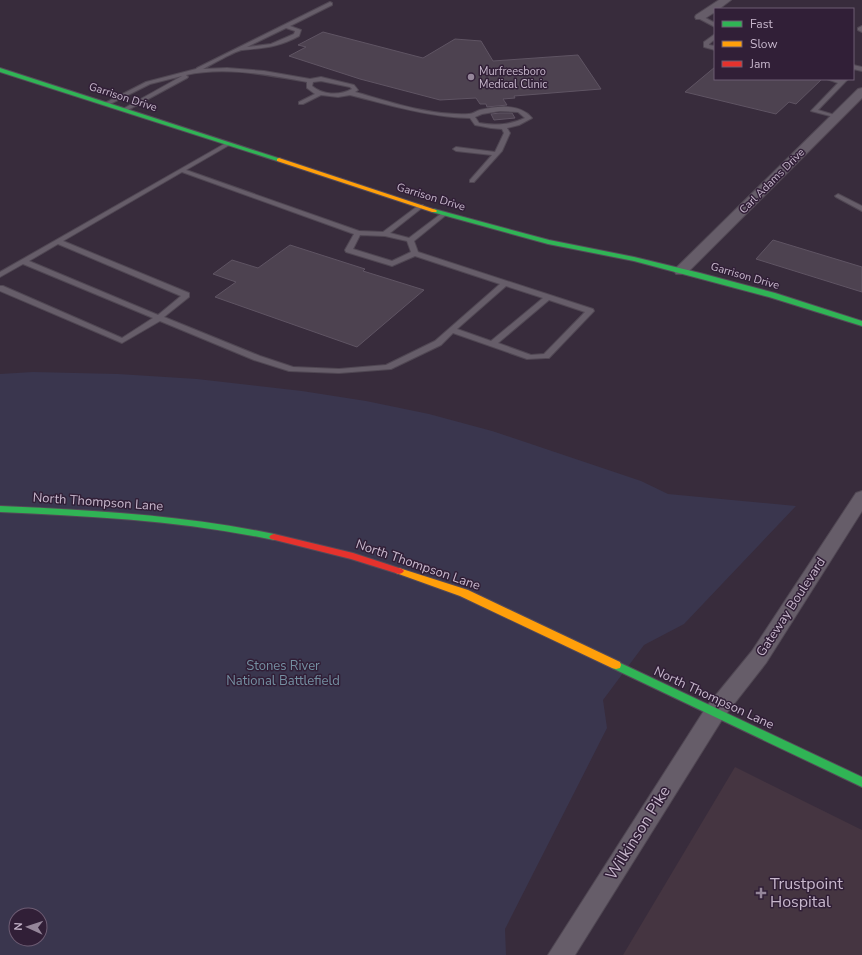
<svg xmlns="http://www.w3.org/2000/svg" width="862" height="955" font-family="'Nunito Sans',sans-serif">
  <rect width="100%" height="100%" fill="#382c3c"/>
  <path fill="#453541" d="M735 767 862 830V955H623Z"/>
  <path fill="#3a364e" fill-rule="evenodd" d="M33 372 118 374 197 379 302 391 366 401 429 414 492 431 641 481 668 494 796 506 684 624 644 645 603 700 607 728 505 929 506 955H0V374ZM16 915H40V939H16Z"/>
  <path fill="#4d4250" stroke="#5f5463" d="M323 32 423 58 455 39 481 41 493 61 578 55 601 89 514 96 515 98 503 99 507 105 487 107 486 104H480L476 98 440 100 360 79 289 56 306 47 298 45Z
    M715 67V79H822L796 104 789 102 776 114 685 92Z
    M500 113H512L515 118 494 120 491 114Z
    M773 240 862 267V292L756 259Z
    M290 245 365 269 363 271 424 290 357 347 215 297 236 282 213 274 232 260 258 268Z"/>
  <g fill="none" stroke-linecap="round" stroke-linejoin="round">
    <defs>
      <path id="lane" d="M330 2 332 3V5L290 26 301 30 299 36C279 47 264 48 242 50 235 51 211 65 203 69L227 68 264 71 310 79 321 77 354 85 358 90 355 92C391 102 430 116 469 114 473 114 476 111 480 110 497 106 520 103 532 118L519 125 507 128 510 133 502 151 474 182H470V180L492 155 456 151 453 149 456 147 495 152 504 133 502 129 491 128 475 125 470 118C428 117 390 105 350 95L338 97 321 95 303 104H299V102L315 94 307 88V82C268 75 225 66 186 75L188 77 187 78 126 111 121 110 182 76 150 84 108 105 103 104 146 82 196 69 197 68ZM286 28 295 31 294 34 271 44 247 47ZM321 81 350 87 352 89C339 96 323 95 312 86L313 82ZM500 111 518 112 525 118C510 125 496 126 479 123L475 117 482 114Z
        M700 15 715 23V27L698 18 697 17Z
        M862 26V32L858 30V28Z
        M715 34V39L709 44V45L715 46V50L704 47V42Z
        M853 65 862 67V71L853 69Z
        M827 79H848L818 110 838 116V118L811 111 838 83Z
        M226 143 231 144 186 170 359 231 383 232 419 205H423V207L390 233 409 238 442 213H446V215L414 241 418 252 593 309 594 311 549 358H546L527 359 453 333 441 345 391 369 339 373 289 371 254 360 160 321 122 343 0 291V286H3L122 338 153 318 23 264 0 277V272ZM182 172 354 234 345 250 346 252 392 266 415 256 500 284 435 341 386 365 339 369 293 367 260 356 164 317 189 297V293L63 241ZM360 235 385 236 407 241 411 252 392 261 353 249ZM58 244 181 296 158 315 29 261ZM506 286 543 298 491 341 457 329ZM549 300 585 312 544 354 531 355 498 343Z
        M838 194 862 206V211L836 197 835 196Z"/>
      <path id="street" d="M719 0H731L719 9H715V12L704 19H696L695 17 696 15Z
        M862 88V98L686 274H676L674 271 676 268 858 89Z
        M862 491V511L766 663 723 718 575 955H548L707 706 752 651 856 493Z"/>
      <path id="fast" d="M0 68 281 159 282 160 277 161 0 72Z
        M434 209 549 240 634 257 700 273 775 293 862 321V326L769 297 634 261 548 244 432 212V210Z
        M0 506C92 510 183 515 274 534L279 537 274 540C183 521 92 516 0 512Z
        M616 661 862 777V787L612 668 611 665 612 662Z"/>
      <path id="slow" d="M279 158 436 210 437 211 436 212H432L277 161V159Z
        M399 568 468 590 620 662 621 665 620 668 616 669 612 668 460 596 396 573 394 571 396 569Z"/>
      <path id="jam" d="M274 534 353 553 402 569 404 571 402 573 399 574 351 559 271 539 269 537 271 535Z"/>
    </defs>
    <use href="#lane" stroke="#504753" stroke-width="2"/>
    <use href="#street" stroke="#504753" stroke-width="2"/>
    <use href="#fast" stroke="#544a58" stroke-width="2"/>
    <use href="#slow" stroke="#544a58" stroke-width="2"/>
    <use href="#jam" stroke="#544a58" stroke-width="2"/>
    <use href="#lane" fill="#665d69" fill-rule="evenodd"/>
    <use href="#street" fill="#665d69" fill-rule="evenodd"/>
    <use href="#fast" fill="#30b455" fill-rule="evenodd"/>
    <use href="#slow" fill="#ff9f0a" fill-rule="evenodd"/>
    <use href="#jam" fill="#e5322d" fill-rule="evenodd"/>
  </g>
  <g fill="#95869a" stroke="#311f37" stroke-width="1.5">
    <circle cx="471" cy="77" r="4"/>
    <path d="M759 887h4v4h4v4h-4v4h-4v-4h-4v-4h4z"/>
  </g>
  <g text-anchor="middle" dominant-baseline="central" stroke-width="3" stroke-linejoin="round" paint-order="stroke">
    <g font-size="11" fill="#c7b7cc" stroke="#311f37" text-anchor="start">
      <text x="479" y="71">Murfreesboro<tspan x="479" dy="13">Medical Clinic</tspan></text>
    </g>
    <g font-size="11" fill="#c7b7cc" stroke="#311f37">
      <text transform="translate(123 97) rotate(18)">Garrison Drive</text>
      <text transform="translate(772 181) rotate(-45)">Carl Adams Drive</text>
      <text transform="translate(431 197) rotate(17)">Garrison Drive</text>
      <text transform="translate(745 276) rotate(16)">Garrison Drive</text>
    </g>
    <g font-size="13" fill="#c7b7cc" stroke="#311f37">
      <text transform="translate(98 502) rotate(4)">North Thompson Lane</text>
      <text transform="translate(418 565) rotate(19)">North Thompson Lane</text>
      <text transform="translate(791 607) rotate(-57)">Gateway Boulevard</text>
      <text transform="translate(714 698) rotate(25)">North Thompson Lane</text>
    </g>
    <g font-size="13" fill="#7590a2" stroke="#311f37">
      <text x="283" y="666">Stones River<tspan x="283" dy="15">National Battlefield</tspan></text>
    </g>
    <g font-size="16" fill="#c7b7cc" stroke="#311f37">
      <text transform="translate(638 833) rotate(-58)">Wilkinson Pike</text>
    </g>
    <g font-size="16" fill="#c7b7cc" stroke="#311f37" text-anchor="start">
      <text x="770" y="884">Trustpoint<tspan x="770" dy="18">Hospital</tspan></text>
    </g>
  </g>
  <rect x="714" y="8" width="140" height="72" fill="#311f37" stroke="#6d5c73"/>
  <rect x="722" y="21" width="20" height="6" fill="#30b455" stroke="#6d5c73"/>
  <text x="750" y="28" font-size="12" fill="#c7b7cc">Fast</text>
  <rect x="722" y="41" width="20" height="6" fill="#ff9f0a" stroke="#6d5c73"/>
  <text x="750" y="48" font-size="12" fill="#c7b7cc">Slow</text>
  <rect x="722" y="61" width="20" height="6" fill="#e5322d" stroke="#6d5c73"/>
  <text x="750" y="68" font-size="12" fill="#c7b7cc">Jam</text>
  <g transform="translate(28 927) rotate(273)"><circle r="19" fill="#311f37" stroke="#6d5c73"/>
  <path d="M0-3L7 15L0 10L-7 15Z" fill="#95869a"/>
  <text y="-6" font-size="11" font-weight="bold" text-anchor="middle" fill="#c7b7cc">N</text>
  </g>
</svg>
